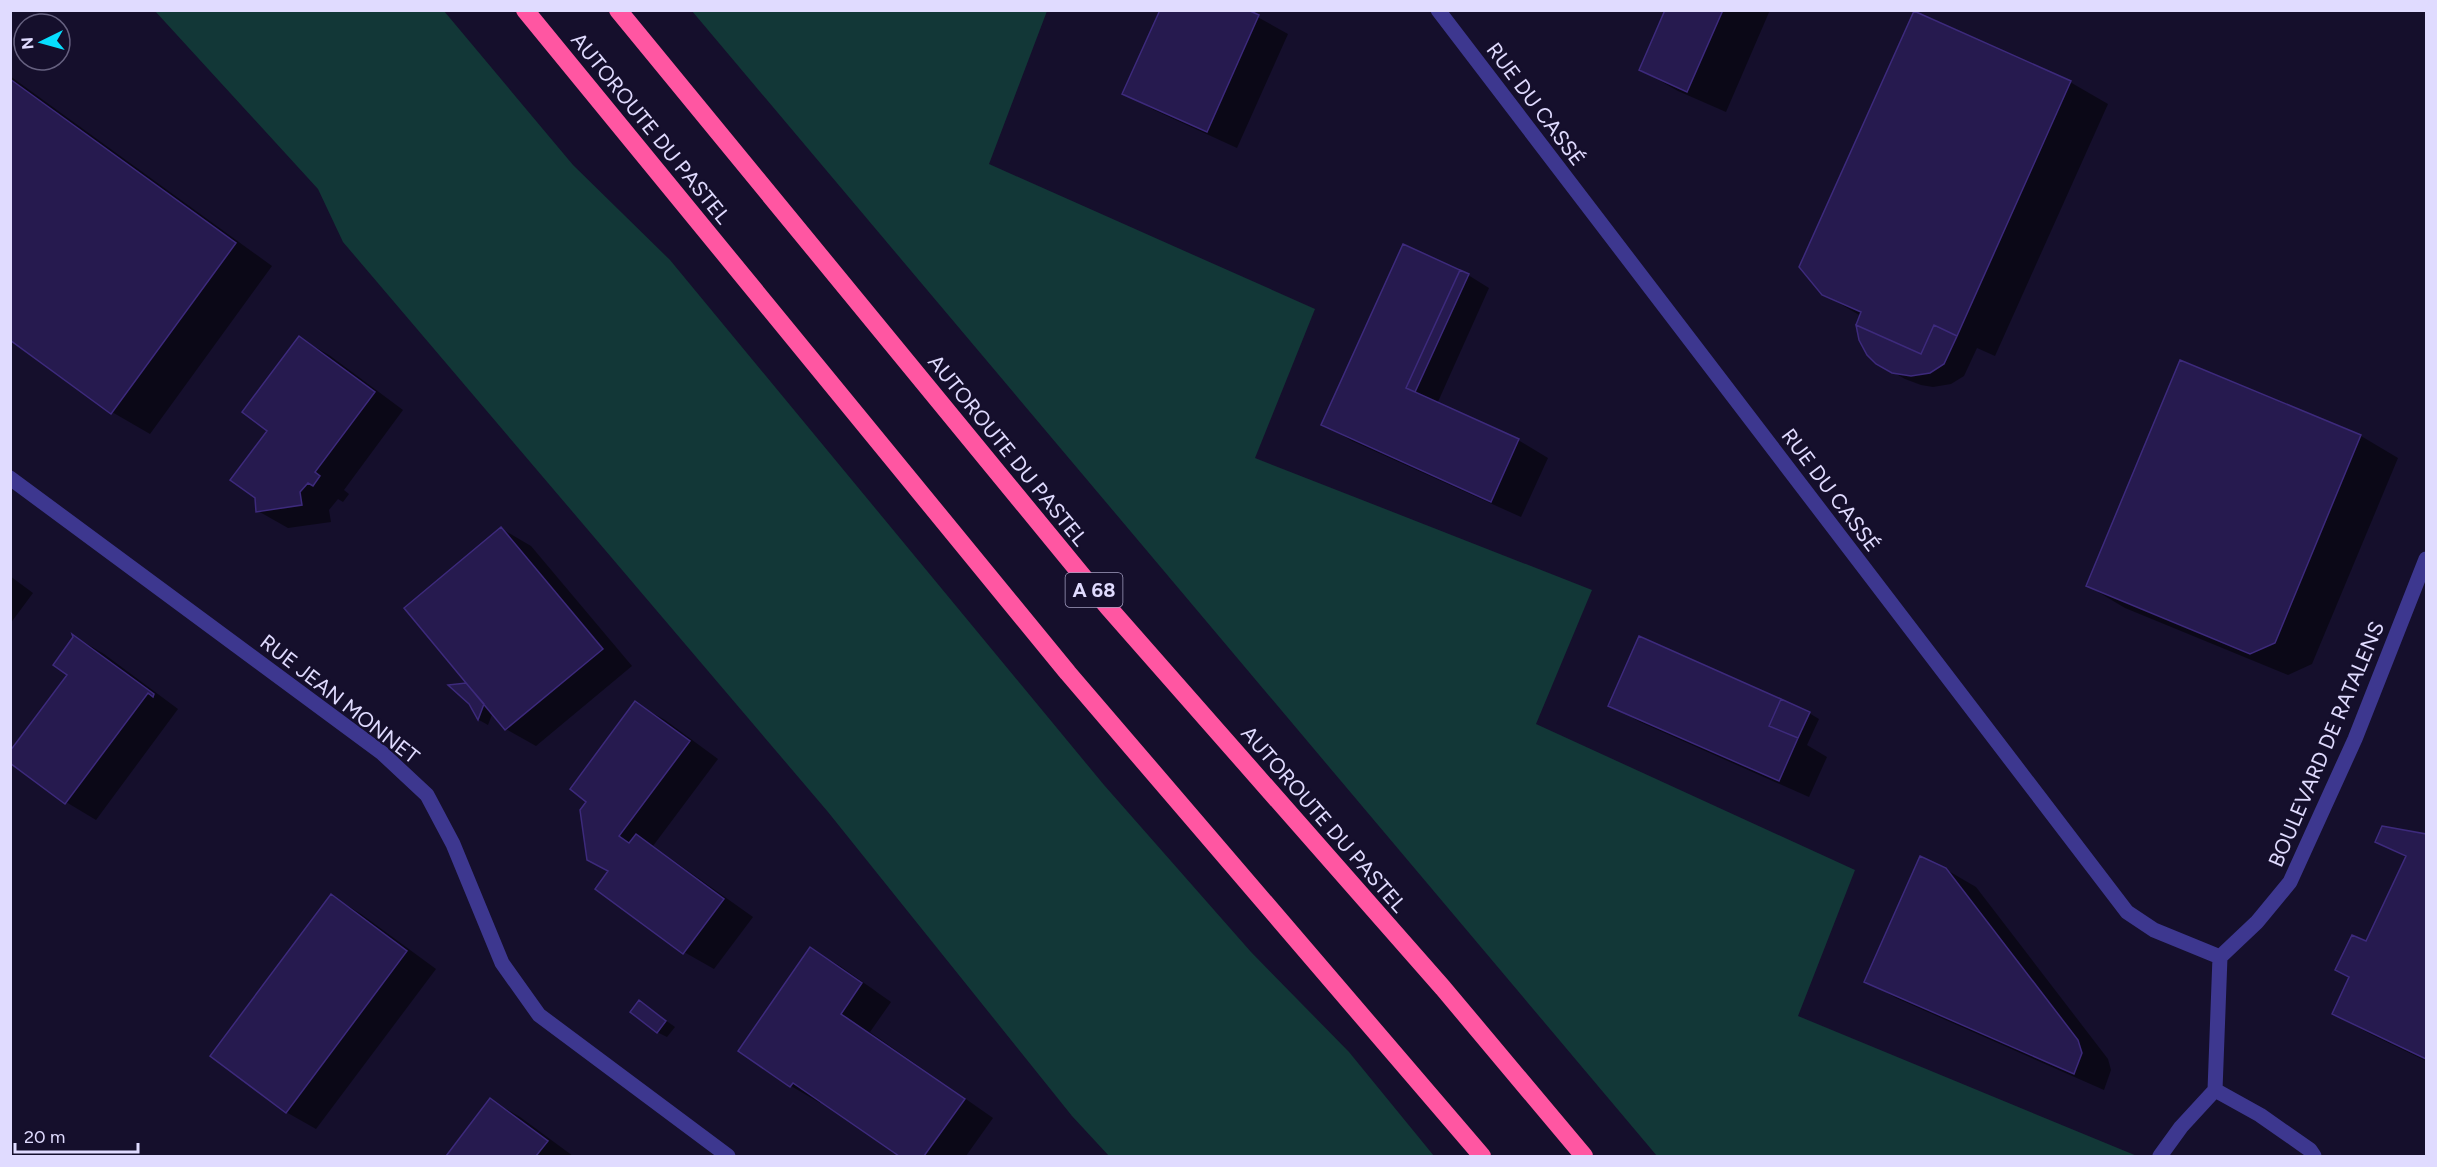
<svg xmlns="http://www.w3.org/2000/svg" width="2437" height="1167" font-family="Figtree,sans-serif">
  <rect width="100%" height="100%" fill="#150f2c"/>
  <path fill="#123737" d="M155 11H444L573 165 670 260 1104 785 1251 952 1349 1052 1434 1156H1109L1072 1116 828 812 343 242 318 189Z
    M692 11H1047L989 164 1315 309 1255 458 1592 590 1536 724 1855 870 1798 1016 2137 1156H1657Z"/>
  <path fill="#0007" d="M1245 10 1288 34 1237 148 1154 110 1124 93Z
    M1666 10H1770L1726 112 1678 91 1641 70Z
    M10 76 272 266 150 434 112 412 10 338Z
    M2070 82 2108 104 1995 356 1977 348 1964 376 1951 384 1933 387 1921 385 1905 379 1884 367 1861 316 1823 294Z
    M1468 275 1489 288 1437 404 1518 440 1548 458 1521 517 1352 441 1323 424Z
    M299 338 329 355 403 410 344 490 349 494 343 502 338 499 329 510 331 522 288 528 258 511 269 430Z
    M2181 362 2361 436 2398 458 2312 664 2288 675 2125 608 2088 586Z
    M502 529 531 546 632 666 536 746 506 729 493 712 488 725 479 720 463 695 452 686 469 684Z
    M10 576 33 593 10 624Z
    M75 637 104 654 178 709 96 820 66 802 69 675Z
    M635 703 665 720 718 759 653 846 753 917 714 969 684 952 610 871 588 801Z
    M1610 705 1809 713 1819 719 1807 745 1827 757 1809 797 1640 722Z
    M2383 828 2426 836V1061L2372 1035 2334 1014 2407 858 2377 841Z
    M1945 869 1976 887 2108 1059 2111 1070 2104 1090 1896 998 1866 981Z
    M332 896 361 914 436 969 316 1129 286 1112Z
    M811 949 840 966 891 1002 870 1032 993 1118 966 1156H902L822 1101 820 1103 791 1086 740 1050Z
    M640 1002 675 1027 667 1037 657 1032Z
    M491 1100 520 1117 573 1156H448Z"/>
  <path fill="#261a4f" stroke="#3d2a7c" stroke-width="1.5" d="M1160 10H1248L1259 15 1207 132 1122 94Z
    M1665 10H1723L1687 92 1639 70Z
    M1914 11 2071 81 1957 336 1934 325 1921 354 1856 325 1861 312 1822 295 1799 267Z
    M10 79 236 243 111 414 10 340Z
    M1403 244 1460 270 1406 388 1519 439 1491 502 1321 425Z
    M1460 270 1469 274 1415 392 1406 388Z
    M1856 325 1921 354 1934 325 1957 336 1944 364 1930 373 1911 376 1892 373 1876 364 1867 355 1859 340Z
    M299 336 375 392 315 472 320 476 313 486 308 483 300 492 302 505 256 512 255 498 230 480 267 431 242 412Z
    M2180 360 2361 435 2275 643 2250 654 2086 586Z
    M501 527 603 649 505 730 404 608Z
    M72 634 154 694 153 697 148 693 65 804 10 763V751L67 675 53 665 73 637Z
    M1639 636 1781 699 1769 726 1798 738 1779 781 1608 706Z
    M466 683 484 704 478 720 469 704 448 685Z
    M1781 699 1810 712 1798 738 1769 726Z
    M635 701 690 741 619 836 629 843 636 834 724 899 683 954 595 889 608 871 587 860 580 810 586 802 570 789Z
    M2382 826 2426 834V1059L2332 1014 2349 977 2335 970 2352 935 2366 941 2406 856 2375 842Z
    M1920 856 1946 868 2078 1040 2082 1053 2074 1074 1864 982Z
    M331 894 407 951 286 1113 210 1056Z
    M810 947 862 983 841 1014 965 1099 924 1156H899L793 1083 790 1087 738 1051Z
    M639 1000 666 1021 657 1033 630 1012Z
    M490 1098 548 1141 536 1156H446Z"/>
  <g fill="none" stroke-linecap="round" stroke-linejoin="round">
    <path stroke="#3d378f" stroke-width="15" d="M1438 10 2127 912 2154 930 2220 957
      M10 478 382 753 427 795 453 844 502 963 539 1015 728 1156
      M2215 1090 2260 1115 2310 1150 2314 1156
      M2160 1156 2181 1127 2215 1090 2220 957 2257 922 2290 882 2355 739 2426 559"/>
    <path stroke="#ff56a2" stroke-width="18" d="M525 10 1068 673 1482 1156
      M618 10 1108 607 1443 988 1584 1156"/>
  </g>
  <g text-anchor="middle" dominant-baseline="central" stroke-width="4.5" stroke-linejoin="round" paint-order="stroke">
    <rect fill="#150f2c" stroke="#a39ec0" stroke-width="1.5" x="1065.5" y="573" width="57" height="34" rx="4.5"/>
    <g font-size="20" font-weight="bold" fill="#e0dbff">
      <text x="1094" y="590">A 68</text>
    </g>
    <g font-size="21" fill="#e0dbff" stroke="#150f2c">
      <text transform="translate(1536 104) rotate(53)">RUE DU CASSÉ</text>
      <text transform="translate(651 128) rotate(51)">AUTOROUTE DU PASTEL</text>
      <text transform="translate(1008 450) rotate(51)">AUTOROUTE DU PASTEL</text>
      <text transform="translate(1831 490) rotate(53)">RUE DU CASSÉ</text>
      <text transform="translate(340 699) rotate(38)">RUE JEAN MONNET</text>
      <text transform="translate(2326 744) rotate(-67)">BOULEVARD DE RATALENS</text>
      <text transform="translate(1324 819) rotate(49)">AUTOROUTE DU PASTEL</text>
    </g>
  </g>
  <rect width="2437" height="1167" fill="none" stroke="#e0dbff" stroke-width="24"/>
  <g transform="translate(42 42) rotate(265)"><circle r="28" fill="#150f2c" stroke="#666180" stroke-width="1.5"/>
  <path d="M0-4.5L10 22L0 15L-10 22Z" fill="#07dfff"/>
  <text y="-9" font-size="16" font-weight="bold" text-anchor="middle" fill="#e0dbff">N</text>
  </g>
  <path d="M15 1143v9h123v-9" fill="none" stroke="#e0dbff" stroke-width="3"/>
  <text x="24" y="1143" font-size="18" fill="#e0dbff" stroke="#150f2c" stroke-width="4.5" paint-order="stroke">20 m</text>
</svg>
